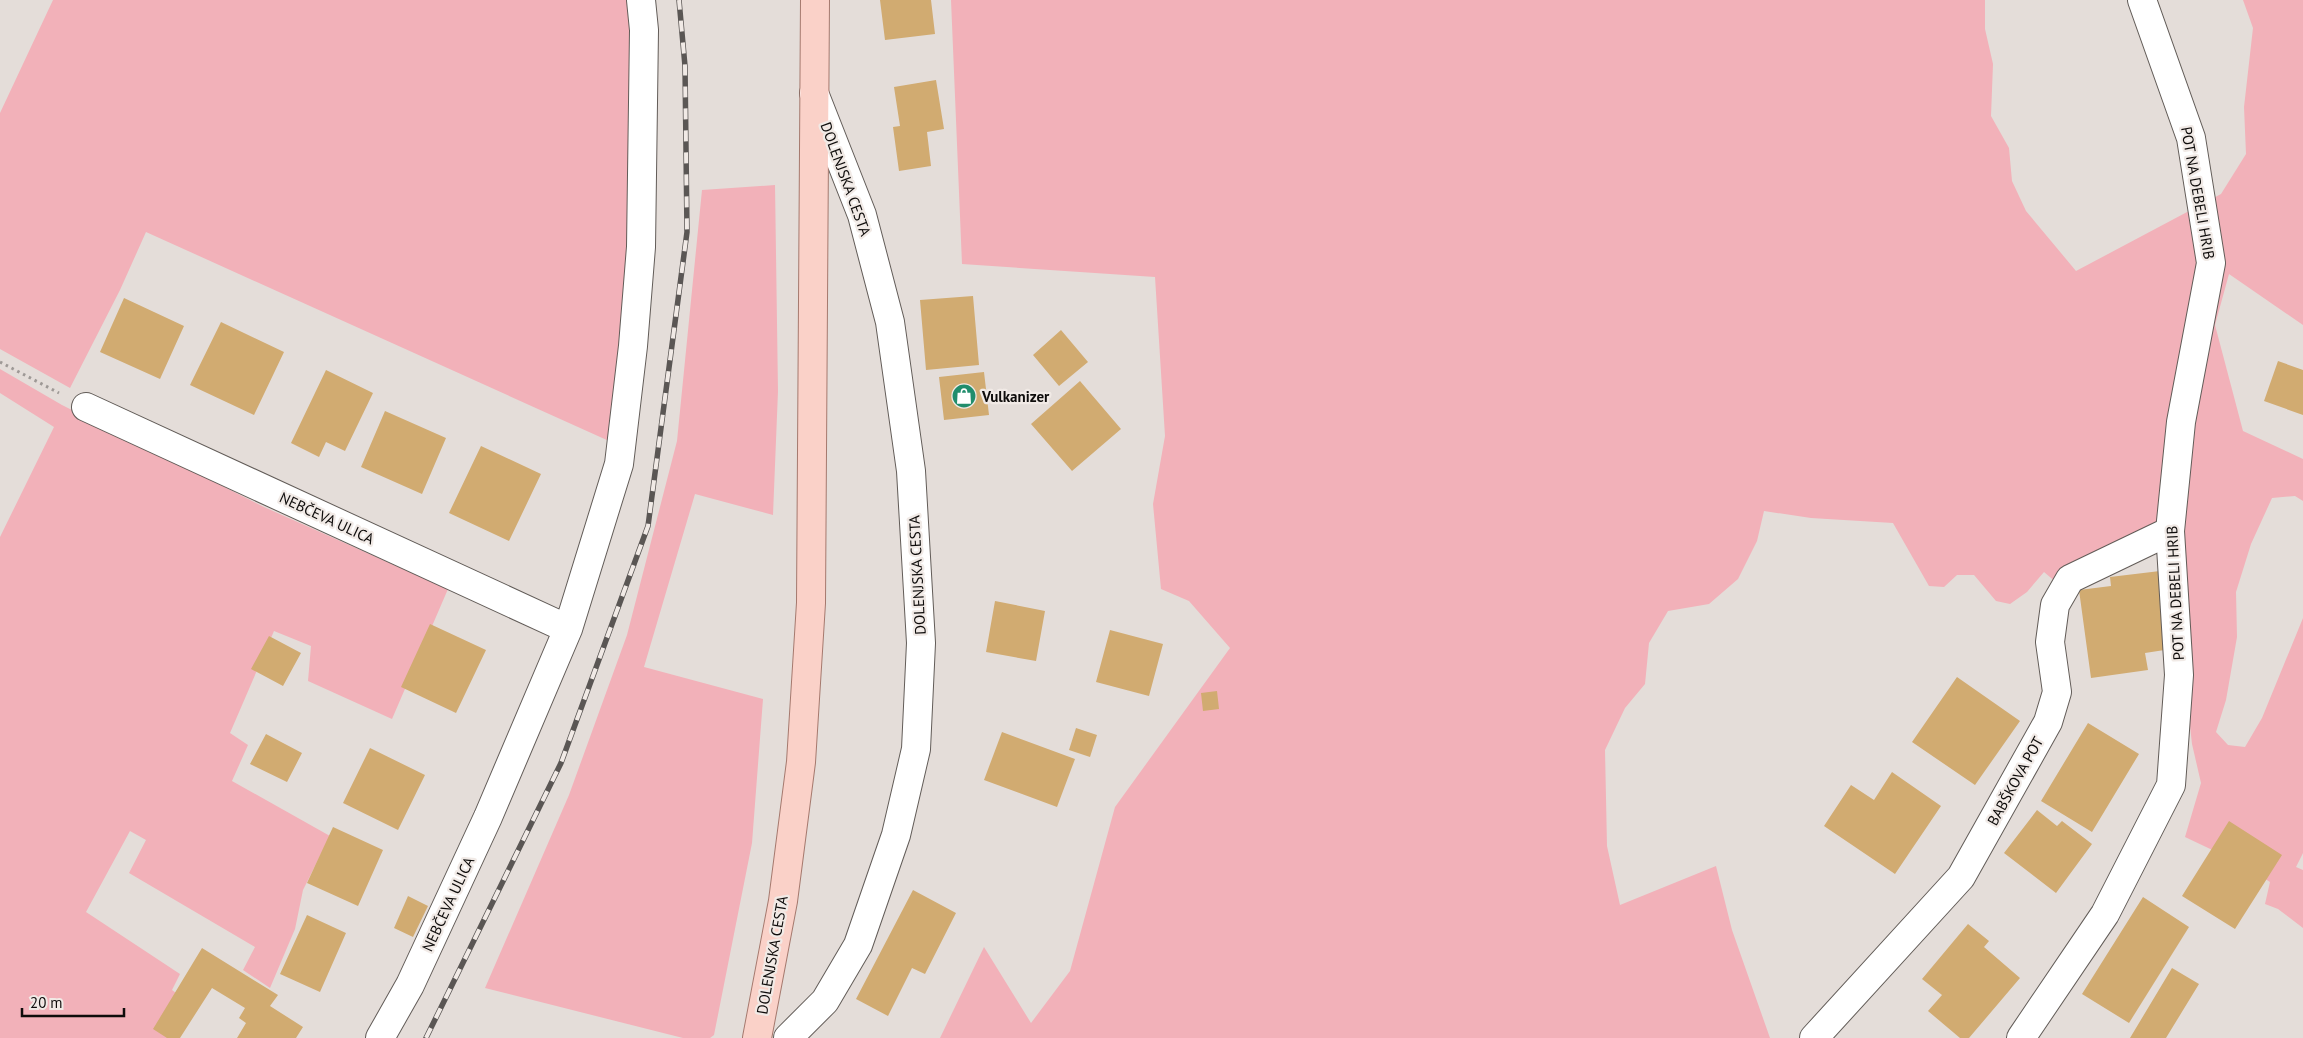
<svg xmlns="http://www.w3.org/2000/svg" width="2303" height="1038" font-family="'PT Sans',sans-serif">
  <rect width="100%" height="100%" fill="#e4ddd9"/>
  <path fill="#f2b1b9" d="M53 0H628L632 45 630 247 609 441 146 232 120 290 70 388 0 349V113Z
    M951 0H1985V29L1993 64 1991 116 2009 148 2012 181 2026 211 2076 271 2221 194 2246 154 2244 107 2253 28 2243 0H2303V325L2229 274 2215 325 2243 431 2303 459V501L2295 496 2272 498 2251 544 2236 592 2237 637 2226 700 2216 732 2228 745 2245 747 2262 718 2303 618V853L2296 867 2303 870V928L2278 909 2265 904 2270 882 2244 865 2185 837 2201 783 2192 744 2171 554 2144 543 2122 538 2096 566 2064 589 2044 572 2027 592 2010 604 1996 601 1974 575H1957L1944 587 1929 586 1893 523 1811 518 1764 511 1757 541 1738 579 1709 604 1668 611 1649 643 1645 684 1625 708 1605 750 1607 846 1620 905 1716 866 1732 930 1770 1038H940L984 947 1031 1023 1070 971 1115 807 1230 648 1189 601 1161 589 1153 504 1165 436 1155 277 962 264Z
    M775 185 778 391 773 515 695 494 644 667 763 699 752 843 714 1035 710 1038H683L485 988 569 795 627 635 677 441 702 190Z
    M0 369 62 405 264 507 448 589 392 719 308 681 311 646 274 631 230 733 248 745 232 781 330 836 303 890 295 929 270 988 243 970 255 947 129 873 146 840 130 831 86 912 180 974 172 990 187 1001 168 1038H0V537L54 427 0 393Z"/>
  <path fill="#d1ab71" d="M880 0H931L935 34 885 40Z
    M936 80 944 129 927 132 931 166 899 171 893 127 900 126 894 87Z
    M973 296 979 365 926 370 920 300Z
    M124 298 184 326 160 379 100 352Z
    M221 322 284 352 254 415 190 385Z
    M1061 330 1088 362 1059 386 1033 355Z
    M2278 361 2303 370V415L2264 401Z
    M326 370 373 393 345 451 326 442 319 457 291 443Z
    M984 372 989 415 944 420 939 377Z
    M1080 381 1121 429 1072 471 1031 424Z
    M385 411 446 438 422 494 361 467Z
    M481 446 541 474 509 541 449 513Z
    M2160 571 2171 649 2145 653 2148 670 2091 678 2079 590 2111 586 2110 577Z
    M995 601 1045 611 1036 661 986 652Z
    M430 624 486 650 456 713 401 687Z
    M1110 630 1163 644 1149 696 1096 682Z
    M269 636 301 653 283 686 251 669Z
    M1957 677 2020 721 1975 785 1912 742Z
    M1217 691 1219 709 1203 711 1201 693Z
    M2088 723 2139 754 2092 832 2041 801Z
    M1076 728 1097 735 1090 757 1069 750Z
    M1002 732 1075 759 1057 807 984 780Z
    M266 734 302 753 287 782 250 764Z
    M370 748 425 775 398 830 343 803Z
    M1892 772 1941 806 1895 874 1824 826 1851 785 1874 800Z
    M2037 810 2057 826 2062 821 2092 844 2056 893 2004 853Z
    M2229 821 2282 855 2235 929 2182 896Z
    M333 827 383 850 358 906 307 883Z
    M913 890 956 913 925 974 912 968 888 1016 856 999Z
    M408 896 428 906 413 937 394 928Z
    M2143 897 2189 927 2129 1023 2082 994Z
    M307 915 346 933 320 992 280 974Z
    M1968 924 1989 941 1984 947 2020 978 1969 1038H1960L1928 1011 1942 995 1922 979Z
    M202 948 278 995 270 1006 303 1027 296 1038H237L246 1023 239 1018 245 1008 212 988 180 1038H167L153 1029Z
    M2172 968 2199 984 2166 1038H2130Z"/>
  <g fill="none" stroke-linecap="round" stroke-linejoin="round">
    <defs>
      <path id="street" d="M86 407 568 629
        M380 1038 410 985 488 817 568 629 619 464 633 346 641 247 644 30 641 0
        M788 1038 825 1001 858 945 896 835 916 749 921 643 911 471 890 322 862 215 814 93
        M1814 1038 1961 877 2048 722 2057 692 2050 642 2055 605 2070 579 2170 531
        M2021 1038 2105 914 2171 785 2179 675 2170 531 2181 422 2211 263 2191 138 2142 0"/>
      <path id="primary" d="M757 1038 783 901 801 762 811 603 815 0"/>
    </defs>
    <use href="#street" stroke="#625c58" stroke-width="30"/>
    <use href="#primary" stroke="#a5796e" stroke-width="30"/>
    <path stroke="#9e9996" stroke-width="3" stroke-dasharray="2.5 4" stroke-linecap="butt" d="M0 362 59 393"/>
    <use href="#street" stroke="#fff" stroke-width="28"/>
    <use href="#primary" stroke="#fad1c8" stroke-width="28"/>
    <defs>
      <path id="rail" d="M426 1038 561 763 648 526 687 232 685 66 679 0"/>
    </defs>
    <use href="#rail" stroke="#5a5654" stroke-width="5.5"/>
    <use href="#rail" stroke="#f1eae6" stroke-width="4" stroke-dasharray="11" stroke-linecap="butt"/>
  </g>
  <defs>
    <symbol id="shop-disc" viewBox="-11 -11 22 22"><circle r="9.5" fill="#218d6c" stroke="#f1eae6"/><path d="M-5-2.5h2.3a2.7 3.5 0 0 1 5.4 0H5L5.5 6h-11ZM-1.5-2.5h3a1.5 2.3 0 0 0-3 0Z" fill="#fff"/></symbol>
  </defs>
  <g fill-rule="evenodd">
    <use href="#shop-disc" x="950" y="382" width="28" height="28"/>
  </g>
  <g text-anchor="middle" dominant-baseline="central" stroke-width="4.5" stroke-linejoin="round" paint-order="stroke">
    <g font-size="15" fill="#0e0c0b" stroke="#f1eae6">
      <text transform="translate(846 179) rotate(70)">DOLENJSKA CESTA</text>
      <text transform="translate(2198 193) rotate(80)">POT NA DEBELI HRIB</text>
      <text transform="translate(327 518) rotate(25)">NEBČEVA ULICA</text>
      <text transform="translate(917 575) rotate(-93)">DOLENJSKA CESTA</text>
      <text transform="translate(2175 593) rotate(-93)">POT NA DEBELI HRIB</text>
      <text transform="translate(2015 781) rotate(-61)">BABŠKOVA POT</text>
      <text transform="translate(448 904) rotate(-65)">NEBČEVA ULICA</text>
      <text transform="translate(772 955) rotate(-80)">DOLENJSKA CESTA</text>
    </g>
    <g font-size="15" font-weight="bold" fill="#0e0c0b" stroke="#f1eae6" text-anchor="start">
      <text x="982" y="396">Vulkanizer</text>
    </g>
  </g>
  <path d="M22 1008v8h102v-8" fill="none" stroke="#0e0c0b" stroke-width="2.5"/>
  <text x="30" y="1008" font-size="15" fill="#0e0c0b" stroke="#f1eae6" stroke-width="4" paint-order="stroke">20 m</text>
</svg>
